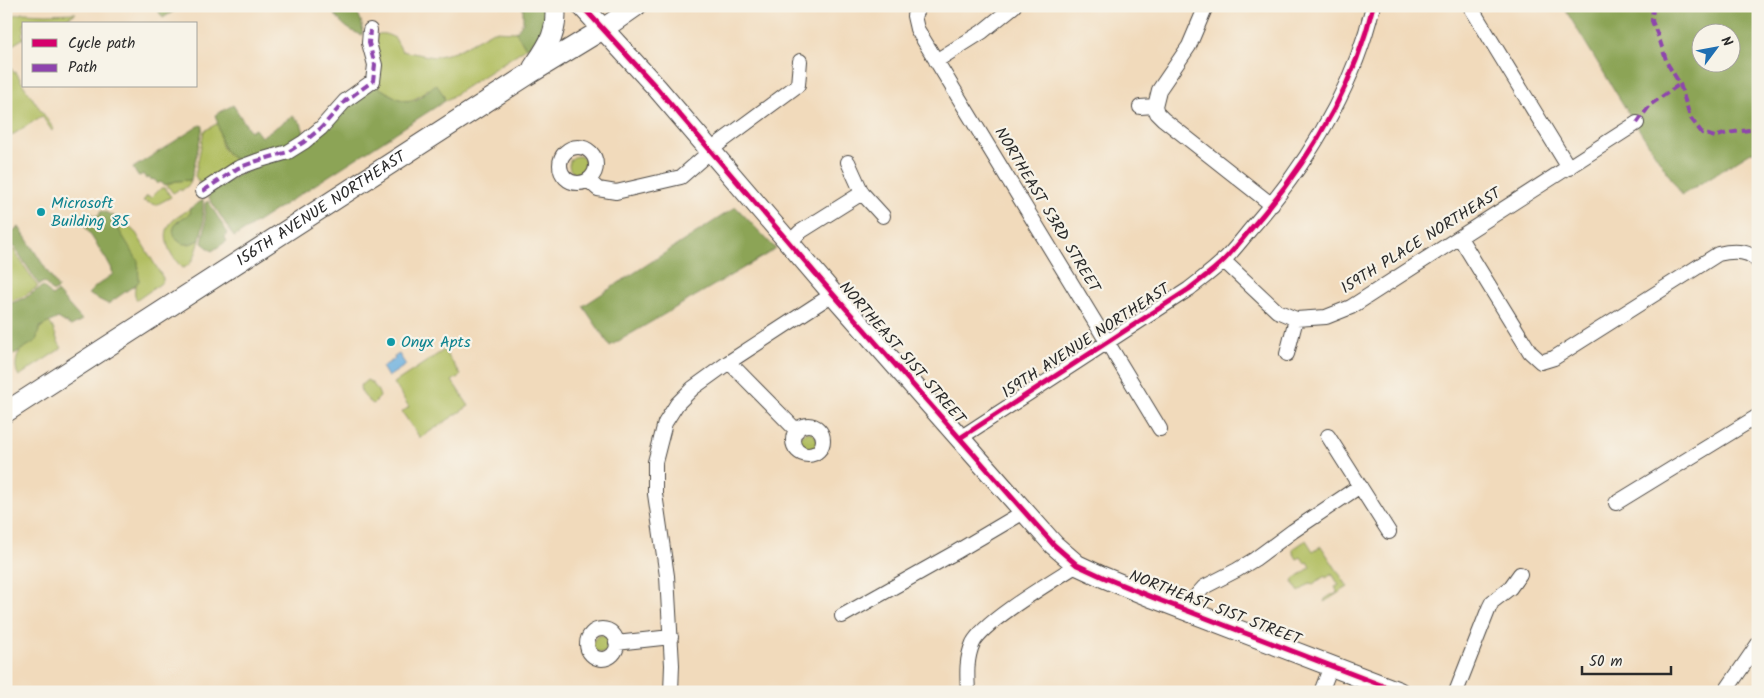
<svg xmlns="http://www.w3.org/2000/svg" width="1764" height="698" font-family="Kalam,sans-serif">
  <rect width="100%" height="100%" fill="#f7f3e8"/>
  <filter id="ink" filterUnits="userSpaceOnUse"><feTurbulence type="fractalNoise" baseFrequency=".02" numOctaves="2"/><feDisplacementMap in="SourceGraphic" scale="10" xChannelSelector="R" yChannelSelector="G"/><feConvolveMatrix kernelMatrix="1 2 1 2 8 2 1 2 1" color-interpolation-filters="sRGB"/></filter>
  <filter id="wash" filterUnits="userSpaceOnUse"><feTurbulence type="fractalNoise" baseFrequency=".0096" numOctaves="4" result="noise"/><feDisplacementMap in="SourceGraphic" scale="20" xChannelSelector="R" yChannelSelector="G"/><feGaussianBlur stdDeviation="1.12" result="paint"/><feColorMatrix in="noise" values="0 0 0 0 0 0 0 0 0 0 0 0 0 0 0 0 0 1.4 0 .05"/><feComposite in="paint" operator="in"/></filter>
  <g filter="url(#wash)">
    <rect width="100%" height="100%" fill="#f1dabb"/>
    <path fill="#b0bd5f" stroke="#6e7445" d="M24 13 46 14 76 13 57 24H24V31L22 33 24 38 6 49V17Z
      M493 31 516 32 526 48 445 101 443 94 428 89C406 110 399 98 376 86L375 36C382 31 388 35 395 38L402 51 434 57 455 52Z
      M6 60 14 73 16 72 24 86 54 129 52 131 42 116 6 139Z
      M218 123C222 139 217 151 237 160L200 184 195 176 204 131Z
      M569 165a9 9 0 1 1 18 0a9 9 0 1 1-18 0Z
      M191 180 190 184 181 191 180 189 173 193 166 184 176 181Z
      M161 188H165L171 197 156 205 143 201 147 196 151 198Z
      M189 209 192 213 177 222 173 231 177 240 188 244 200 240C197 249 194 265 183 268 172 259 160 238 170 224 174 218 183 214 189 209Z
      M122 220 136 233 163 278V281L160 284 137 300C133 293 134 286 139 281L119 230Z
      M13 249 38 287 24 296 6 303V253Z
      M49 322C56 330 55 339 62 348L19 376C7 357 33 331 49 322Z
      M444 350 461 375 452 381 469 406 420 438 402 412 409 407 394 383Z
      M367 380C373 382 379 391 380 397L373 404C367 400 360 393 360 386Z
      M799 441a9 9 0 1 1 18 0a9 9 0 1 1-18 0Z
      M1306 540 1313 551 1321 546 1348 587 1324 602 1325 599 1331 595 1336 594 1337 591 1335 587 1339 585 1332 574 1326 578 1325 576 1313 584 1310 583 1299 592 1293 583 1294 579 1311 567 1308 562 1305 563 1301 557 1297 559 1293 552V549Z
      M593 644a9 9 0 1 1 18 0a9 9 0 1 1-18 0Z"/>
    <path fill="#8ca456" stroke="#5c6840" fill-rule="evenodd" d="M155 6H182L163 18Z
      M342 6H354C359 15 364 24 362 35 349 31 341 24 334 13L341 9Z
      M523 6H543C548 25 542 38 526 48L516 32 523 22Z
      M1563 6H1758V153L1751 152 1682 195 1629 114ZM1702 32H1732V62H1702Z
      M436 84 443 94 445 101 234 237 209 198V193L239 174 252 169 376 86C388 92 403 106 417 99 423 96 430 88 436 84Z
      M233 105 250 131 255 129 261 137 293 116 301 123 304 132 285 145 237 160C217 151 222 132 215 115Z
      M200 125 203 126 191 180 176 181 165 185 160 182 158 184 155 180 150 179 149 177 146 179 143 174 140 176 137 175 133 168Z
      M203 200V226L200 240C196 241 192 244 188 244 176 245 168 230 178 222 181 218 187 216 191 213L189 209Z
      M208 201 227 232 225 238 227 241 212 251 202 243 205 227V203Z
      M736 207 776 249 610 346 583 306Z
      M103 211 122 220 119 230 138 261 139 281 135 285 108 304 88 294 96 286 113 274 111 267 81 220 92 213 93 216 100 215V212Z
      M19 227 58 288 53 292 44 282 39 285 14 246 6 251V235Z
      M43 286 52 296 57 292 82 320 71 326 58 318 40 327 36 341 6 359V305L25 298Z"/>
    <path fill="#68adde" stroke="#4a6c84" d="M399 354 406 365 388 377 382 367 395 359 394 357Z"/>
  </g>
  <g filter="url(#ink)">
    <g fill="none" stroke-linecap="round" stroke-linejoin="round">
      <defs>
        <path id="street" d="M919 6 914 16 917 29 1160 429
          M1470 6 1569 168
          M936 61 982 32 1014 6
          M1155 106 1157 113 1163 119 1272 205
          M1155 106 1159 90 1189 46 1206 6
          M1140 107 1155 106
          M560 165a18 18 0 1 1 36 0a18 18 0 1 1-36 0Z
          M848 162 862 193 883 216
          M588 180 598 189 616 192 681 177 721 142 798 85 800 61
          M203 191 238 168 257 161 288 152 304 142 321 128 345 101 373 81 375 65 369 43 370 30
          M1460 238 1530 352 1541 362
          M789 243 800 232 862 193
          M1223 260 1277 311 1296 319 1326 317 1351 307 1637 123
          M1287 354 1296 319
          M729 362 797 431
          M1541 362 1554 358 1718 254C1731 251 1749 249 1758 262
          M793 440a15 15 0 1 1 30 0a15 15 0 1 1-30 0Z
          M1328 436 1389 532
          M960 438 1189 289C1200 280 1213 271 1224 260 1233 251 1241 241 1249 231 1306 166 1353 91 1373 6
          M1616 503 1758 416
          M1191 612 1195 597 1204 587 1237 570 1255 559 1293 531 1360 486
          M842 616 956 552 1017 516 1022 509
          M587 644a15 15 0 1 1 30 0a15 15 0 1 1-30 0Z
          M616 643 671 637
          M671 692 672 665 667 576 655 494V462L665 423 677 404 693 388 729 362 833 294
          M968 692C967 674 966 659 973 643 984 621 1054 580 1077 565
          M1321 692 1331 666
          M1456 692 1489 608 1492 602 1510 588 1520 574
          M1725 692 1758 644"/>
        <g id="secondary">
          <path d="M582 6 657 88 833 294 1022 509 1054 545 1077 565 1103 577 1154 598 1399 692"/>
          <path d="M533 68C547 47 558 34 555 6"/>
          <path id="s1" d="M6 412 529 74 603 29 636 6"/>
        </g>
      </defs>
      <use href="#street" stroke="#494541" stroke-width="16"/>
      <use href="#secondary" stroke="#494541" stroke-width="22"/>
      <use href="#street" stroke="#fff" stroke-width="14"/>
      <use href="#secondary" stroke="#fff" stroke-width="20"/>
      <path stroke="#8e44ad" stroke-width="4" stroke-dasharray="8 4" stroke-linecap="butt" d="M1653 6 1652 21 1660 41 1667 63 1680 84 1690 117 1702 133 1715 137 1727 133 1758 129
        M1637 123 1650 105 1680 84
        M203 191 238 168 257 161 288 152 304 142 321 128 345 101 373 81 375 65 369 43 370 30"/>
      <defs>
        <path id="cycleway" d="M582 6 657 88 833 294 1022 509 1054 545 1077 565 1103 577 1154 598 1399 692
          M960 438 1189 289C1200 280 1213 271 1224 260 1233 251 1241 241 1249 231 1306 166 1353 91 1373 6"/>
      </defs>
      <use href="#cycleway" stroke="#f7f3e8" stroke-width="8"/>
      <use href="#cycleway" stroke="#d6006c" stroke-width="5"/>
    </g>
  </g>
  <g fill="#0f9aa8" stroke="#f7f3e8" stroke-width="2">
    <circle cx="41" cy="212" r="5"/>
    <circle cx="391" cy="342" r="5"/>
  </g>
  <g text-anchor="middle" dominant-baseline="central" stroke-width="4.5" stroke-linejoin="round" paint-order="stroke">
    <g font-size="16" fill="#0d838f" stroke="#f7f3e8" text-anchor="start">
      <text x="51" y="203">Microsoft<tspan x="51" dy="18">Building 85</tspan></text>
      <text x="401" y="342">Onyx Apts</text>
    </g>
    <g font-size="16" fill="#2b2b2b" stroke="#f7f3e8">
      <text stroke="none"><textPath href="#s1" startOffset="375">156TH AVENUE NORTHEAST</textPath></text>
      <text transform="translate(1047 210) rotate(59)">NORTHEAST 53RD STREET</text>
      <text transform="translate(1421 241) rotate(-32)">159TH PLACE NORTHEAST</text>
      <text transform="translate(1086 341) rotate(-33)">159TH AVENUE NORTHEAST</text>
      <text transform="translate(902 353) rotate(49)">NORTHEAST 51ST STREET</text>
      <text transform="translate(1215 608) rotate(21)">NORTHEAST 51ST STREET</text>
    </g>
  </g>
  <rect width="1764" height="698" fill="none" stroke="#f7f3e8" stroke-width="25"/>
  <rect x="22" y="22" width="175" height="65" fill="#f7f3e8" stroke="#a5a39c"/>
  <rect x="32" y="39" width="25" height="8" fill="#d6006c" stroke="#a5a39c"/>
  <text x="68" y="48" font-size="15" fill="#2b2b2b">Cycle path</text>
  <rect x="32" y="64" width="25" height="8" fill="#8e44ad" stroke="#a5a39c"/>
  <text x="68" y="72" font-size="15" fill="#2b2b2b">Path</text>
  <g transform="translate(1716 48) rotate(58)"><circle r="24" fill="#f7f3e8" stroke="#a5a39c"/>
  <path d="M0-4L9 19L0 12L-9 19Z" fill="#1f6fb2"/>
  <text y="-8" font-size="14" font-weight="bold" text-anchor="middle" fill="#2b2b2b">N</text>
  </g>
  <path d="M1582 666v8h89v-8" fill="none" stroke="#2b2b2b" stroke-width="2.5"/>
  <text x="1589" y="666" font-size="15" fill="#2b2b2b" stroke="#f7f3e8" stroke-width="4" paint-order="stroke">50 m</text>
</svg>
